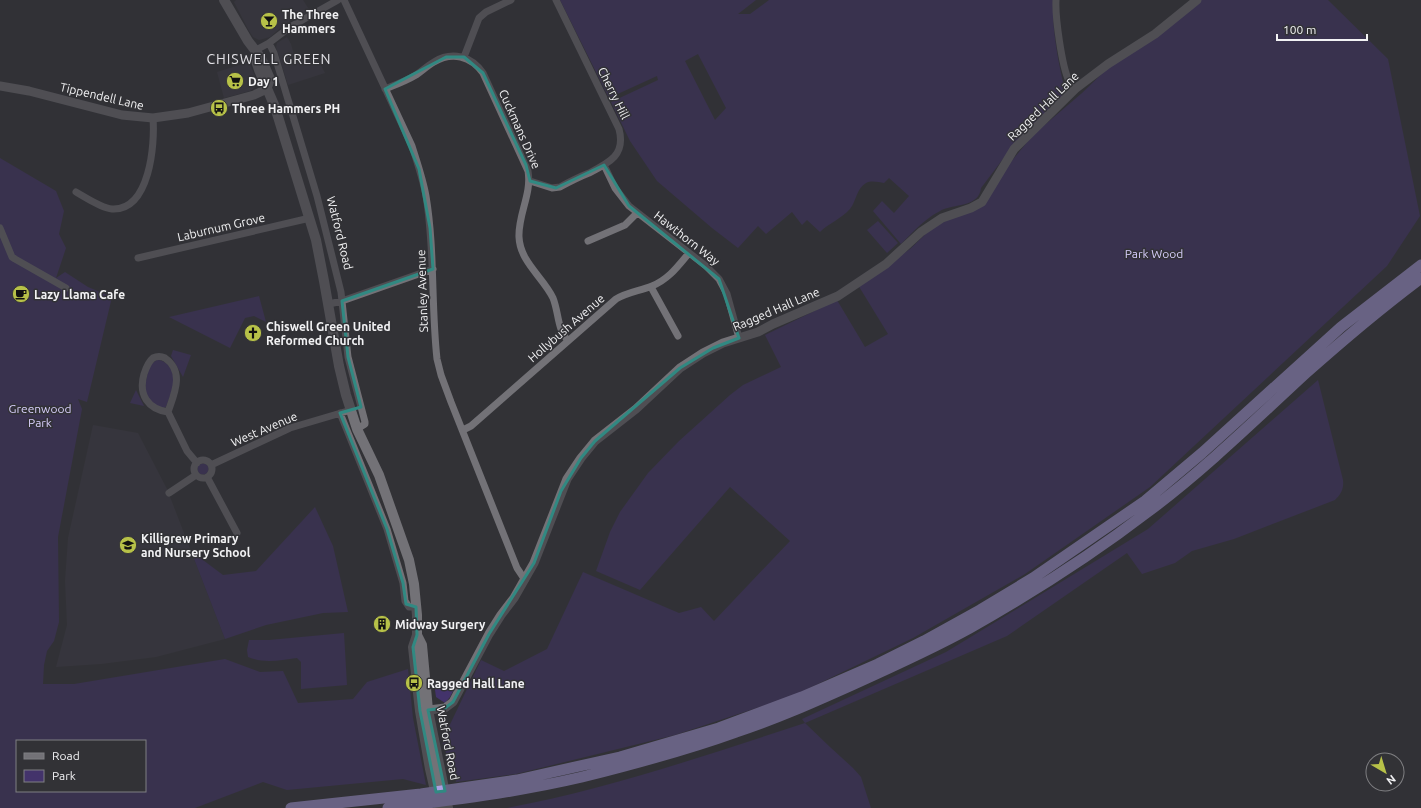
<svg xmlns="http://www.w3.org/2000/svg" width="1421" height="808" font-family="Ubuntu,sans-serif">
  <rect width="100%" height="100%" fill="#323236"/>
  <path fill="#3d3b45" d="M236 0H303L310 11 285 24 270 37 259 40 253 37 249 31 234 2Z
    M287 37 291 44 296 62 316 56 325 73 288 85 276 47 277 43Z
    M249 62 257 81 254 88 250 91 224 98 217 72Z
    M93 425 138 433 167 489 225 639 156 657 101 664 56 667 67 625 65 581 68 538Z"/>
  <path fill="#43336b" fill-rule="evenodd" d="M560 0H756L738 14H750L769 0H1053C1052 31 1058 61 1065 91L1059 102 1012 147 981 188C979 206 958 204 944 209 941 210 937 213 933 215 921 223 911 234 901 244L873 211 882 201 894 213 909 196 889 178 884 183C879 182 871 180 866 183 856 189 856 202 850 209 841 219 829 223 820 232L807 220 802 225 792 212 766 234 758 226 738 248 712 228 657 181 630 141 611 102 658 80 657 76 609 98ZM698 54 726 108 715 120 685 61Z
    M1195 0H1328L1388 59 1420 216 1387 266 1150 487 1025 574 913 638 793 696 675 735 516 774 456 782 442 741 481 660 504 671 547 649 583 572 679 613 701 607 714 621 790 541 730 487 640 590 596 571 610 532 620 512 648 473 679 441 730 395 743 385 781 367 765 335 837 300 865 347 888 334 858 285 910 249 934 226 981 206 997 179 1033 135 1082 93 1111 65Z
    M0 158 56 191 64 211 59 234 66 248 56 278 65 272 88 287 112 297 87 402 78 399 82 409 58 537 59 622 54 641 47 651 44 665 43 684H74L225 659 260 672 283 671 298 703 353 699 367 682 408 669 413 718 426 785 403 779 287 790 263 782 195 808H0ZM17 741H145V791H17Z
    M878 221 898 243 887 253 867 230Z
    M259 296 266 322 254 316 245 318 230 348 169 317Z
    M173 350 191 355 183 377 171 356Z
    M157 360C162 360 165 362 168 365 179 378 171 393 166 407L160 409C146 398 143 394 147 376 149 368 150 364 157 360Z
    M1318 380 1343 480C1344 489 1341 494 1335 500L1234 539 1192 551 1175 563 1142 574 1127 553 1007 636 805 723 830 747 853 768 861 777 871 808H507C608 789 707 755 805 723L802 719 946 652 1148 529Z
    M136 390 144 406 130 403Z
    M197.5 469a5.5 5.5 0 1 1 11 0a5.5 5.5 0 1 1-11 0Z
    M315 507 333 546 348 612 323 613 266 625 225 639 191 551 223 575 256 571Z
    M344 633 347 685 301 689V662L297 658C280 660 265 664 248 657L247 650 249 640H269Z
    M434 683 456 685 450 697 445 703 436 697Z"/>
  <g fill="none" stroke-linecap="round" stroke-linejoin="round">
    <path stroke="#737277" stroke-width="7" d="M344 0 412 146C417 162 423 179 426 196 435 250 431 305 437 359L441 375 451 402 517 568 525 580
      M1056 0C1055 17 1062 67 1069 81 1071 84 1073 87 1075 89
      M269 43 274 53 317 196 341 292 348 357 365 422V424L357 429
      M256 50 269 43 290 27 338 0
      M464 57 479 18 486 12 511 0
      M385 89C395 85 406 81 416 75 422 71 427 66 434 62 452 51 471 56 483 73L528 171C532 194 518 214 519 237 520 262 543 277 553 298 559 313 557 329 568 341
      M604 165 615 188 629 206 706 266 719 279 727 294 739 338
      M530 181 552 188 560 187C569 182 579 177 589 173 609 163 626 155 619 129L556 0
      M76 192C85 197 101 208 112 209 150 211 155 144 153 118
      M0 228 12 257 15 259 66 288
      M588 241 625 225 637 213
      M138 258 310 218
      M651 287 678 336
      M329 304 342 301 433 269
      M168 412C148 409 138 395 144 374 146 368 148 362 153 358 157 356 161 356 165 358 185 372 174 394 168 412L187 451 197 463
      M340 413 387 529 403 583 405 601 409 607H416
      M463 430 471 426 616 299C628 292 640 291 652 286 669 279 678 266 689 253
      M194 469a9 9 0 1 1 18 0a9 9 0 1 1-18 0Z
      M211 465 290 428 351 410
      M207 477 237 533
      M169 493 196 475"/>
    <path stroke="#737277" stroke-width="9" d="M0 86 29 91 122 115 153 118 188 113 254 95 267 89
      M421 711 445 708 453 702 489 634 501 615 514 598 534 563 567 479 581 458 595 441 636 409 680 368 703 353 723 343 758 332 773 324 838 296 886 264 921 232 942 218 971 208 982 202 1014 149 1075 89 1108 64 1155 34 1197 0"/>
    <path stroke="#737277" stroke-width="10" d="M224 0 248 41 261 58 270 79 267 87
      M256 50 255 58 259 70 275 107 316 240 324 281 339 366 346 395 357 429 379 475 409 560 414 584 417 615V635L413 647 420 711 430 769 439 808
      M417 635 422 645 428 710 448 808"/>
    <path stroke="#ac9ee0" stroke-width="11" d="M291 808 421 794 517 780 620 757 719 728 802 697 878 664 924 641 980 610 1033 578 1145 501 1202 453 1341 327 1421 265
      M388 808C453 800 518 792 582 777 634 764 686 750 736 732 776 719 814 702 852 685 892 667 932 649 970 628 1032 593 1093 554 1149 511 1205 469 1255 420 1306 373 1343 340 1381 308 1421 278"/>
  </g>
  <path d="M0 0H1421V808H0ZM446 57H464L483 73 526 165 530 181 556 188 604 165 629 206 719 279 739 338 713 348 680 368 595 441 581 458 561 491 534 563 489 634 453 702 445 708 428 710 445 791 436 792 420 711 413 647 417 635 416 607 406 604 403 583 387 529 340 413 361 407 348 357 342 301 433 269 430 228 419 169 385 89Z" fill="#323236" fill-opacity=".55" fill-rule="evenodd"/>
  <path fill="none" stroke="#318982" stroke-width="3" stroke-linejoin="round" d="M446 57H464L483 73 526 165 530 181 556 188 604 165 629 206 719 279 739 338 713 348 680 368 595 441 581 458 561 491 534 563 489 634 453 702 445 708 428 710 445 791 436 792 420 711 413 647 417 635 416 607 406 604 403 583 387 529 340 413 361 407 348 357 342 301 433 269 430 228 419 169 385 89Z"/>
  <defs>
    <symbol id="bar-disc" viewBox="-11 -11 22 22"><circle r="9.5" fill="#b7c148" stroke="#323236"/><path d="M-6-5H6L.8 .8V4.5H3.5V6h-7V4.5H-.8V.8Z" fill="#111"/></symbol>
    <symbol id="supermarket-disc" viewBox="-11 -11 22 22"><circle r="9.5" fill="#b7c148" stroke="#323236"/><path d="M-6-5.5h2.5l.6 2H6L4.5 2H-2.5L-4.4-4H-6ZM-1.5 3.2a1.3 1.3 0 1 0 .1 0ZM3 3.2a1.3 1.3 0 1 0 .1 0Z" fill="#111"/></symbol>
    <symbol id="bus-disc" viewBox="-11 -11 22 22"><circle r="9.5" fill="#b7c148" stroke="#323236"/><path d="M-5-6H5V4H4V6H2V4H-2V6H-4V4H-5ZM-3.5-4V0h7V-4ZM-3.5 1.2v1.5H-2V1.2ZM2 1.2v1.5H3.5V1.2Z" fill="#111"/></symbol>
    <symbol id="cafe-disc" viewBox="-11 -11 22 22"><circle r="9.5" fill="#b7c148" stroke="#323236"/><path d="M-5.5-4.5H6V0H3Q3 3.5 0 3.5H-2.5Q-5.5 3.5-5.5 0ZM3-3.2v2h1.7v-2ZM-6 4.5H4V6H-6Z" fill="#111"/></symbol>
    <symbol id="church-disc" viewBox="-11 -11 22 22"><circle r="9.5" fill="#b7c148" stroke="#323236"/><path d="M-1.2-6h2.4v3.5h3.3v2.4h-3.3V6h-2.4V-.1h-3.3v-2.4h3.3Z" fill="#111"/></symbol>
    <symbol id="school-disc" viewBox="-11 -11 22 22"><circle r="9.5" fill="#b7c148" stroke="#323236"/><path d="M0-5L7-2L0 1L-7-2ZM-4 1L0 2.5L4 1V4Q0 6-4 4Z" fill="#111"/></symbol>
    <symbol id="building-disc" viewBox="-11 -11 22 22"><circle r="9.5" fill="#b7c148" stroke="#323236"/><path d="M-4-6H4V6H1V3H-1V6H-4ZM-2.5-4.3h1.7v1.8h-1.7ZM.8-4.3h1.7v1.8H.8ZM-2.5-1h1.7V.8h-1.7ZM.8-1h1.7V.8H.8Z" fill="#111"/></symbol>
  </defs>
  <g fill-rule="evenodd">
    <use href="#bar-disc" x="259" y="11" width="20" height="20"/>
    <use href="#supermarket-disc" x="225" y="71" width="20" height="20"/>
    <use href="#bus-disc" x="209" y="98" width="20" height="20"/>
    <use href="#cafe-disc" x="11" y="284" width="20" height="20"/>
    <use href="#church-disc" x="243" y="323" width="20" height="20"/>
    <use href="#school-disc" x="118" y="535" width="20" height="20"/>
    <use href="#building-disc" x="372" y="614" width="20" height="20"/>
    <use href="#bus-disc" x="404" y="673" width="20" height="20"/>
  </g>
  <g text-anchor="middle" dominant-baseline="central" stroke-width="3" stroke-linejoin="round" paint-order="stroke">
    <g font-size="12" font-weight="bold" fill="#f2f2f4" stroke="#323236" text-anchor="start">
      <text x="282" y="14">The Three<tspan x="282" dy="14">Hammers</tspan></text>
      <text x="248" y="81">Day 1</text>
      <text x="232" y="108">Three Hammers PH</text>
      <text x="34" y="294">Lazy Llama Cafe</text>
      <text x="266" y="326">Chiswell Green United<tspan x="266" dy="14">Reformed Church</tspan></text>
      <text x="141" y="538">Killigrew Primary<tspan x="141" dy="14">and Nursery School</tspan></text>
      <text x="395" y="624">Midway Surgery</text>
      <text x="427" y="683">Ragged Hall Lane</text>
    </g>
    <g font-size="12" fill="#f2f2f4" stroke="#323236">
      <text transform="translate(614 93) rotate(64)">Cherry Hill</text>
      <text transform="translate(102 96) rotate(13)">Tippendell Lane</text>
      <text transform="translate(1043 106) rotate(-44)">Ragged Hall Lane</text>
      <text transform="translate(520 129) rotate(66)">Cuckmans Drive</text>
      <text transform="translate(221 227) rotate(-13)">Laburnum Grove</text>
      <text transform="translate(340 233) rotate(76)">Watford Road</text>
      <text transform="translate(687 238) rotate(38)">Hawthorn Way</text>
      <text transform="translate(422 291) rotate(-92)">Stanley Avenue</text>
      <text transform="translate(776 309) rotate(-23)">Ragged Hall Lane</text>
      <text transform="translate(566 328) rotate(-41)">Hollybush Avenue</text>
      <text transform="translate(264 429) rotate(-23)">West Avenue</text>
      <text transform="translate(448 743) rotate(79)">Watford Road</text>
    </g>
    <g font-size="12" fill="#d8cffd" stroke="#323236">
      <text x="1154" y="253">Park Wood</text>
      <text x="40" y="408">Greenwood<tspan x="40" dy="14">Park</tspan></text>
    </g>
    <g font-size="14" letter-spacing="1" fill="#e3e2e7" stroke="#323236">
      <text x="269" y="59">CHISWELL GREEN</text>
    </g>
  </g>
  <rect x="16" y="740" width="130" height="52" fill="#323236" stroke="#7f7f82"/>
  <rect x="24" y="753" width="20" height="6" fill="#737277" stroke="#7f7f82"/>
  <text x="52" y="760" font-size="12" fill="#f2f2f4">Road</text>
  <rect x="24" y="770" width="20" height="12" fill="#43336b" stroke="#7f7f82"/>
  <text x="52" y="780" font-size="12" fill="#f2f2f4">Park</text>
  <g transform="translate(1385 772) rotate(142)"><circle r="19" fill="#323236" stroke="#7f7f82"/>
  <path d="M0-3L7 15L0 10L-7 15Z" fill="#b7c148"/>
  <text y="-6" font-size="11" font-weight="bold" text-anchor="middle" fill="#f2f2f4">N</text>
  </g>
  <path d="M1277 34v6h90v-6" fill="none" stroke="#f2f2f4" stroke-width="2"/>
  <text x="1283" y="34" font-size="12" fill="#f2f2f4" stroke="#323236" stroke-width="3" paint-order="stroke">100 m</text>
</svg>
